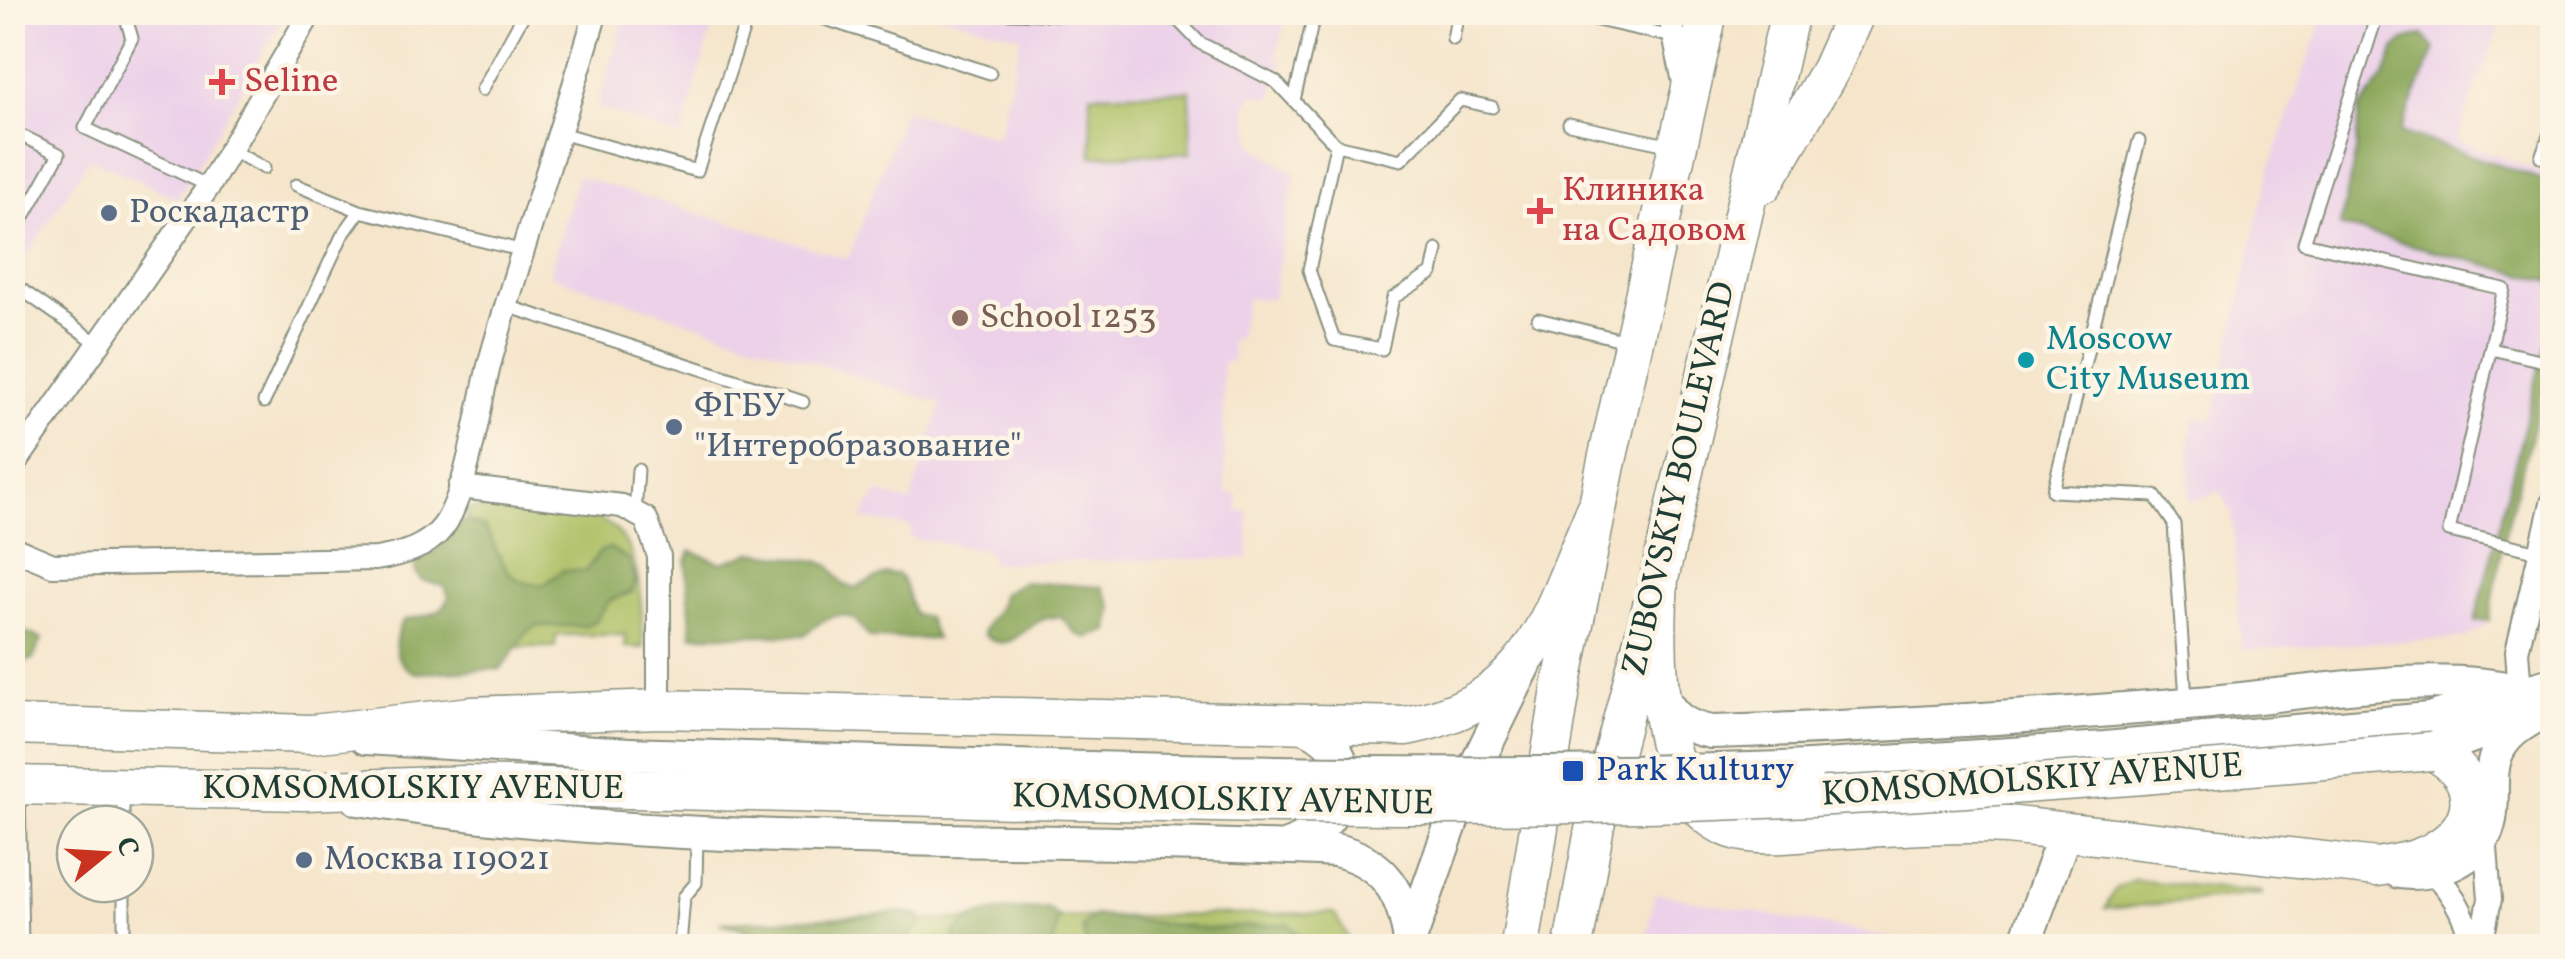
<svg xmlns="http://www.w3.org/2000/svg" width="2565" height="959" font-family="Vollkorn,serif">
  <rect width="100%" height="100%" fill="#fcf5e5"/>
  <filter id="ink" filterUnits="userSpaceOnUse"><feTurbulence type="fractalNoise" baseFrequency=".01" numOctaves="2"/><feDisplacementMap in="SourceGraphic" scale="20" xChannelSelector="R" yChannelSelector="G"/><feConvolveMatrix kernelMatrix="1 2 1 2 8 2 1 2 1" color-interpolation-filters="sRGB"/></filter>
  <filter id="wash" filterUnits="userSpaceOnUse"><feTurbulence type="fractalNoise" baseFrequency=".0048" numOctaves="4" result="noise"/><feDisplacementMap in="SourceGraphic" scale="40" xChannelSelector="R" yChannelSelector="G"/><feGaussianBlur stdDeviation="2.25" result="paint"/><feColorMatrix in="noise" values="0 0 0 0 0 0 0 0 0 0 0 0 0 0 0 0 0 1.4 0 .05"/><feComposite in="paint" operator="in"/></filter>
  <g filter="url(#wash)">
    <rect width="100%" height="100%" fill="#f5e5cb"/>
    <path fill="#ecd1e9" d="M13 13H286L178 199 90 158 13 277Z
      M626 13H716L681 138 597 107Z
      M931 13H1287L1276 59 1283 61 1271 98 1254 94 1246 106 1254 146 1295 173 1273 298H1246L1239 337 1230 341 1233 361 1222 362 1226 493 1238 494V511H1248L1249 558 991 563 988 550 910 538 911 527 861 519 878 492 910 503 941 404 549 275 577 176 848 259 904 110 998 137 1021 36Z
      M2289 13H2505L2456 140 2552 176V364L2502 544 2484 627 2465 638 2241 650 2232 513 2220 491 2189 503V444L2194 417 2213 420 2267 177 2320 26Z
      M1655 893 1876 935 1920 946H1645Z"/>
    <path fill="#acbf63" stroke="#667e4c" stroke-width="2.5" d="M1190 91 1191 153 1092 156 1090 94Z
      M494 507C619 506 641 520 643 648L625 647V635H556L555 647H484L466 510Z
      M2133 880 2261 892 2262 894 2105 909 2115 889Z
      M1334 913 1353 946H743V923Z"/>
    <path fill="#89a659" stroke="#547246" stroke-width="2.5" d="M2423 35 2435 49 2400 132 2552 183V282L2340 226 2356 152 2359 110 2385 76 2395 49 2405 40Z
      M2552 317V355L2504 537 2489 620 2475 621Z
      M462 520 484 527C503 556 503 588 545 584L563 570 586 571 599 552 610 548 629 560 636 581 632 592 609 601 596 620 585 626H538L528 631 501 669 416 673C393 664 391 641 403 621 422 613 442 620 449 596L444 586 421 580 415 570 418 559 439 548Z
      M691 551 722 563 753 552 817 561 830 566 844 585 855 588 886 574H897C911 587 905 601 915 615L927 617 936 639 871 638C863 633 861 625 855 620 835 606 818 624 804 635H692L686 562Z
      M1022 582 1102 587 1112 607 1109 630 1088 638 1077 634 1061 617C1025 612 1016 662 983 634 986 617 1001 613 1002 594Z
      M13 622 16 629 42 639 33 659 13 665Z
      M1047 908 1058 917 1053 946H961L954 936C971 905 1016 911 1047 908Z
      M902 912 918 915 923 921 902 946 789 940 720 923C781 918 842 920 902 912Z
      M1094 915 1207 929 1288 924 1306 940 1297 946H1086L1082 927Z"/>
  </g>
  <g filter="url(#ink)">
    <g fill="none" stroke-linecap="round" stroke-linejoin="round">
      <defs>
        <path id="lane" d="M124 12 132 38 85 128 209 186
          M804 12 990 73
          M983 12 1173 19
          M1170 12 1200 43 1276 82 1336 145 1401 160 1460 100 1492 107
          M2378 12 2304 243 2504 289 2449 531 2552 555
          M1593 19 1673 37
          M1453 39 1458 12
          M482 90 525 12
          M1294 100 1315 12
          M1569 124 1672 146
          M2552 128 2541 157 2552 161
          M12 131 59 154 12 238
          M560 133 697 171 749 12
          M2139 141 2053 491 2155 496 2174 524 2186 699
          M1336 145 1309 270 1334 340 1382 349 1393 298 1432 273 1437 250
          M231 150 264 168
          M296 185 360 211 524 251
          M12 283 100 345
          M507 306 803 402
          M1538 319 1626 341
          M2491 349 2552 363
          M264 402 342 236 360 211
          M635 513 638 470
          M19 789 22 946
          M123 824V791
          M124 884V946
          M680 946 684 897 696 883 697 835"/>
        <path id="street" d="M1669 12 1685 87
          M12 468 209 186 311 12
          M460 487 622 506 646 519 659 556V709
          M12 548 53 565 376 559C401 555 427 548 443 527 468 493 479 401 491 358 524 242 562 128 596 12
          M2520 691 2517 651 2552 503
          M2422 864C2449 883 2466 914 2472 946
          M2481 946 2490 899 2485 835"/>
        <path id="secondary" d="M1659 688C1669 715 1683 727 1711 732 1878 727 2045 716 2211 702 2304 694 2431 669 2520 691
          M366 738 630 754
          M2432 751 2522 718
          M1809 767 2105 748 2429 719 2552 684
          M358 799C681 852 1009 833 1335 850 1385 861 1404 894 1410 942
          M1287 846C1353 824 1368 747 1297 724
          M2399 872C2432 877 2480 861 2489 824 2496 798 2486 771 2500 747 2510 730 2526 722 2542 713
          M1411 937 1461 796 1525 665
          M2024 946 2064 835"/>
        <path id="primary" d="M1763 184 1830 70 1856 12
          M1659 579C1655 647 1651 801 1732 829 1762 839 1800 832 1831 830 1890 827 1948 822 2007 825L2377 867C2396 864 2415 861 2432 852 2481 827 2483 775 2432 751
          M12 725 312 734 471 716 659 709 1406 726C1538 701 1549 613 1598 505
          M12 785 304 791 465 785 630 789
          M1520 946 1562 683 1606 465 1708 12
          M1573 946 1595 825 1659 579 1790 12"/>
      </defs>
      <use href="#lane" stroke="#8a9180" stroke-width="15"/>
      <use href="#street" stroke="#8a9180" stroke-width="26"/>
      <use href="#secondary" stroke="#8a9180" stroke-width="36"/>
      <use href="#primary" stroke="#8a9180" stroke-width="41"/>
      <use href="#lane" stroke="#fff" stroke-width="11"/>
      <use href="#street" stroke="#fff" stroke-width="22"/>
      <use href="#secondary" stroke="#fff" stroke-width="32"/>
      <use href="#primary" stroke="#fff" stroke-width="38"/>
      <defs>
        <path id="secondary-bridge" d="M630 754C1023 767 1417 782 1809 767"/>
        <path id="primary-bridge" d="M630 789C968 797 1307 810 1645 803 1908 797 2170 773 2432 751"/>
      </defs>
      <use href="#secondary-bridge" stroke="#8a9180" stroke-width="36" stroke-linecap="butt"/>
      <use href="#primary-bridge" stroke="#8a9180" stroke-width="41" stroke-linecap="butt"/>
      <use href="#secondary-bridge" stroke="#fff" stroke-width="32"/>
      <use href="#primary-bridge" stroke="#fff" stroke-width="38"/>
    </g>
  </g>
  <g fill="#e0444e" stroke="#fcf5e5" stroke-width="4">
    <path d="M217 67h10v10h10v10h-10v10h-10v-10h-10v-10h10z"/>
    <path d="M1535 196h10v10h10v10h-10v10h-10v-10h-10v-10h10z"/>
  </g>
  <g fill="#5c6f8a" stroke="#fcf5e5" stroke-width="4">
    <circle cx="109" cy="213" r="10"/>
    <circle cx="674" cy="427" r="10"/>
    <circle cx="304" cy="860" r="10"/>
  </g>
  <circle fill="#8d6e63" stroke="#fcf5e5" stroke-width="4" cx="960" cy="318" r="10"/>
  <circle fill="#0f9aa8" stroke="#fcf5e5" stroke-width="4" cx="2026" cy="360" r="10"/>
  <rect fill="#1a4fb4" stroke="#fcf5e5" stroke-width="4" x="1561" y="759" width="24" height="24" rx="5"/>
  <g text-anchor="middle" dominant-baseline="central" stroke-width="9" stroke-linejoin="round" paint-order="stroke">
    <g font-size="35" fill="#be3a42" stroke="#fcf5e5" text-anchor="start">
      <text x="244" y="82">Seline</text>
      <text x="1562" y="191">Клиника<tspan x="1562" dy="40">на Садовом</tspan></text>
    </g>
    <g font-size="35" fill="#4e5e75" stroke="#fcf5e5" text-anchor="start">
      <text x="129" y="213">Роскадастр</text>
      <text x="694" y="407">ФГБУ<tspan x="694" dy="40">"Интеробразование"</tspan></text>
      <text x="324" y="860">Москва 119021</text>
    </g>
    <g font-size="35" fill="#785e54" stroke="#fcf5e5" text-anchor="start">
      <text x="980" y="318">School 1253</text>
    </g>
    <g font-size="35" fill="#0d838f" stroke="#fcf5e5" text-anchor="start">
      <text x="2046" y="340">Moscow<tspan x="2046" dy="40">City Museum</tspan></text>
    </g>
    <g font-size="35" fill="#1f3d34" stroke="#fcf5e5">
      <text transform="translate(1680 479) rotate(-77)">ZUBOVSKIY BOULEVARD</text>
      <text transform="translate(2032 781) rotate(-4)">KOMSOMOLSKIY AVENUE</text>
      <text x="413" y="789">KOMSOMOLSKIY AVENUE</text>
      <text transform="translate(1223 801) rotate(1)">KOMSOMOLSKIY AVENUE</text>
    </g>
    <g font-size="35" fill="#164399" stroke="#fcf5e5" text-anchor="start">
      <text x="1596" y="771">Park Kultury</text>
    </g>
  </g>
  <rect width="2565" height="959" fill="none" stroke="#fcf5e5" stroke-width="50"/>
  <g transform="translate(105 854) rotate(72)"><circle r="48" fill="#fcf5e5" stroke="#a4ab9e" stroke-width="2.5"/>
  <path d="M0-8L18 38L0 25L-18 38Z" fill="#c8321e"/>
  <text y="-15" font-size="28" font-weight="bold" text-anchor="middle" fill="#1f3d34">С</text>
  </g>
</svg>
